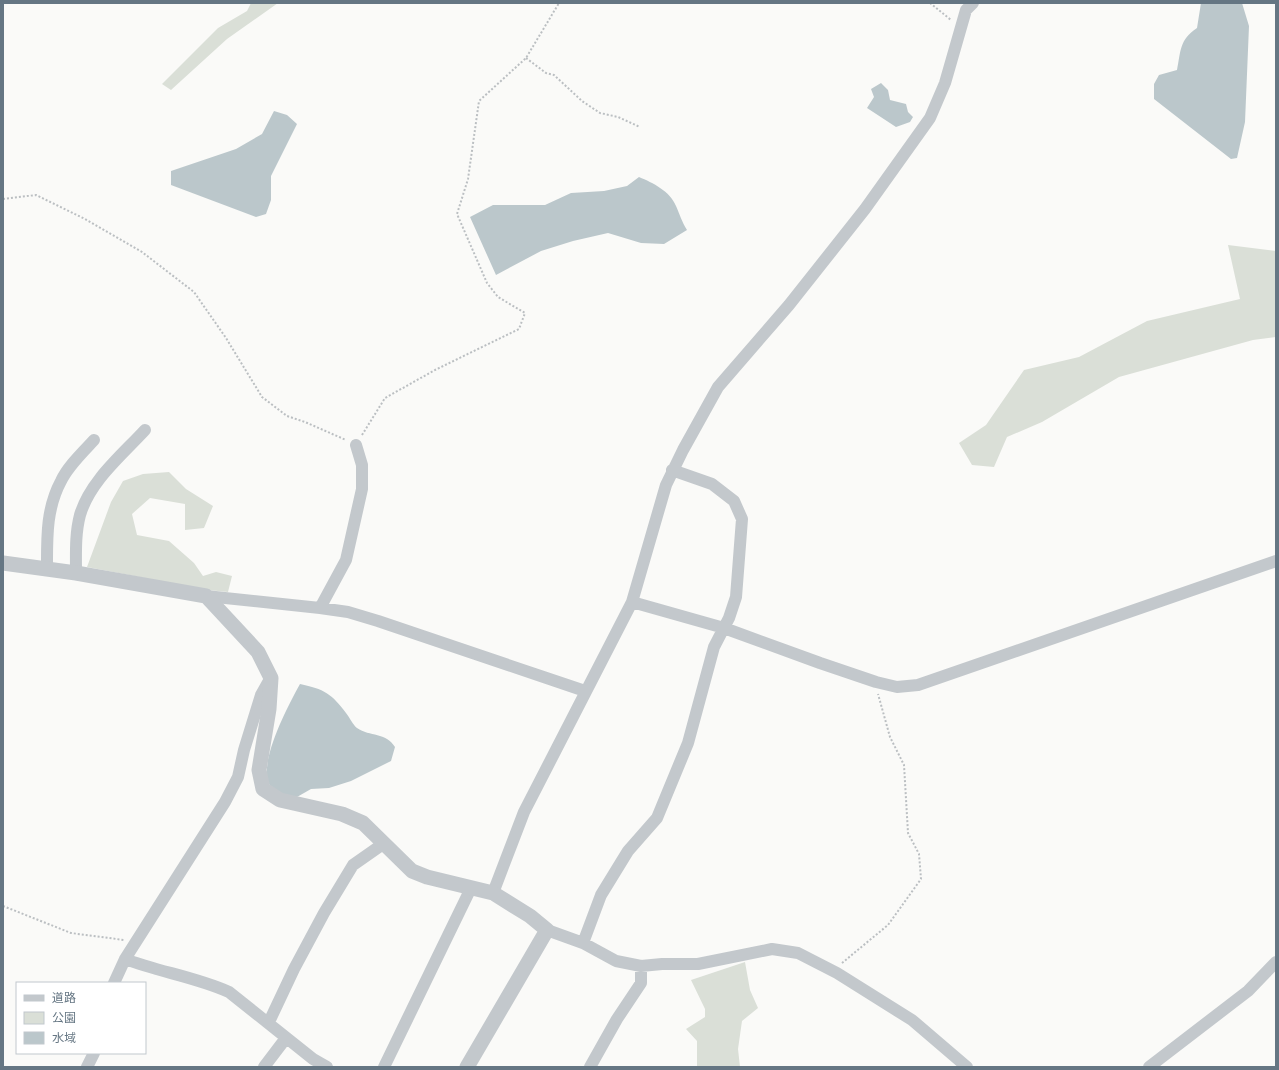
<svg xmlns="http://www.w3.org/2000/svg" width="1279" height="1070" font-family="Figtree,'Noto Sans JP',sans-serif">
  <rect width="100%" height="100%" fill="#fafaf8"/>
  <path fill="#dadfd7" d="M251 3H278L227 39 171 90 162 84 218 28 247 11Z
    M1228 245 1276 251V337L1253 340 1119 377 1042 422 1007 437 994 467 972 465 959 443 986 425 1024 370 1079 357 1147 321 1240 299Z
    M169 472 186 489 213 506 204 528 185 530V504L150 498 132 514 137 535 169 541 194 563 203 576 216 572 232 576 228 592 208 590 87 567 111 502 123 481 143 474Z
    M745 962 750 990 758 1008 742 1021 738 1049 740 1067H697V1041L686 1029 705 1017V1009L691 980Z"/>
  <path fill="#bbc7cb" d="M1201 3H1242L1249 26 1245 122 1237 158 1231 159 1154 99V84L1159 75 1177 70C1181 51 1179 40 1197 28Z
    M881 83 888 90 890 100 906 104 908 112 913 117 910 122 896 127 867 108 874 97 871 89Z
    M274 111 287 115 297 124 271 176V200L266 214 256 217 171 185V171L236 149 262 134Z
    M639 177C653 183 670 191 676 206 680 215 682 222 687 230L664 244 641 243 608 233 573 241 541 251 496 275 470 217 493 205H545L571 193 604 191 627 186Z
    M300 684C324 689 332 694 346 713 350 718 353 725 357 728 370 737 386 732 395 747L391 761 351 781 329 788 311 789 297 797C289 795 277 794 271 787 255 767 289 704 300 684Z"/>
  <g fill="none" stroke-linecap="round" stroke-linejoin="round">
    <path stroke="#bbbfc2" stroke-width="2" stroke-dasharray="2 2" stroke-linecap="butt" d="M930 3 951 20
      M526 58 546 73 554 75 582 101 600 113 618 117 640 127
      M3 199 36 195 85 219 142 252 194 292 226 338 262 397 287 416 305 422 346 440
      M362 435 385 398 435 370 519 329 525 313 498 297 487 283 457 214 468 179 479 101 526 58 559 3
      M3 906 71 933 124 940
      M842 963 888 925 921 879 919 854 908 833 904 765 890 737 878 694"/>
    <path stroke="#c3c8cc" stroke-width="12" d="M47 569C47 538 46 509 61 481 68 466 83 452 94 440
      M76 573C76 554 75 534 80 515 90 481 122 455 145 430
      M206 596 320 608 348 612 378 621 585 691
      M632 602 724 628 820 663 876 682 897 687 918 685 1276 561
      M320 608 346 560 362 489V465L356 445
      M493 893 524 812 632 602 666 485 683 450 718 387 789 305 865 209 930 118 945 83 966 10 973 3
      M547 930 583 943 616 961 641 966 662 964H698L772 949 798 953 837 973 912 1020 967 1067
      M583 943 601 895 628 851 657 818 688 743 714 647 729 618 736 597 742 519 734 501 712 484 672 470
      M125 959C159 972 196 977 229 992L313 1059 327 1067
      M114 983 125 959 225 802 238 777 244 750 261 695 270 679
      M269 1022 294 969 324 913 353 865 383 844
      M87 1067 94 1053
      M264 1067 286 1038
      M384 1067 471 888
      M590 1067 617 1019 641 983V966
      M1149 1067 1248 991 1276 962"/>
    <path stroke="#c3c8cc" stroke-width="15" d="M3 563 76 573 206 596 258 652 271 678 269 709 259 770 263 789 280 800 342 814 363 823 412 871 427 877 493 893 530 916 547 930 467 1067"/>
  </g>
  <rect width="1279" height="1070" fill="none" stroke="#657683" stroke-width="8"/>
  <rect x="16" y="982" width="130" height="72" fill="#ffffff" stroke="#c1c8cd"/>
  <rect x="24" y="995" width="20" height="6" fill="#c3c8cc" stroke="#c1c8cd"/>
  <text x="52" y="1002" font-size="12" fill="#657683">道路</text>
  <rect x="24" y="1012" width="20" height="12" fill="#dadfd7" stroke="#c1c8cd"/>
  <text x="52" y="1022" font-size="12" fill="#657683">公園</text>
  <rect x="24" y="1032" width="20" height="12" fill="#bbc7cb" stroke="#c1c8cd"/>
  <text x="52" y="1042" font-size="12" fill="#657683">水域</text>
</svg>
